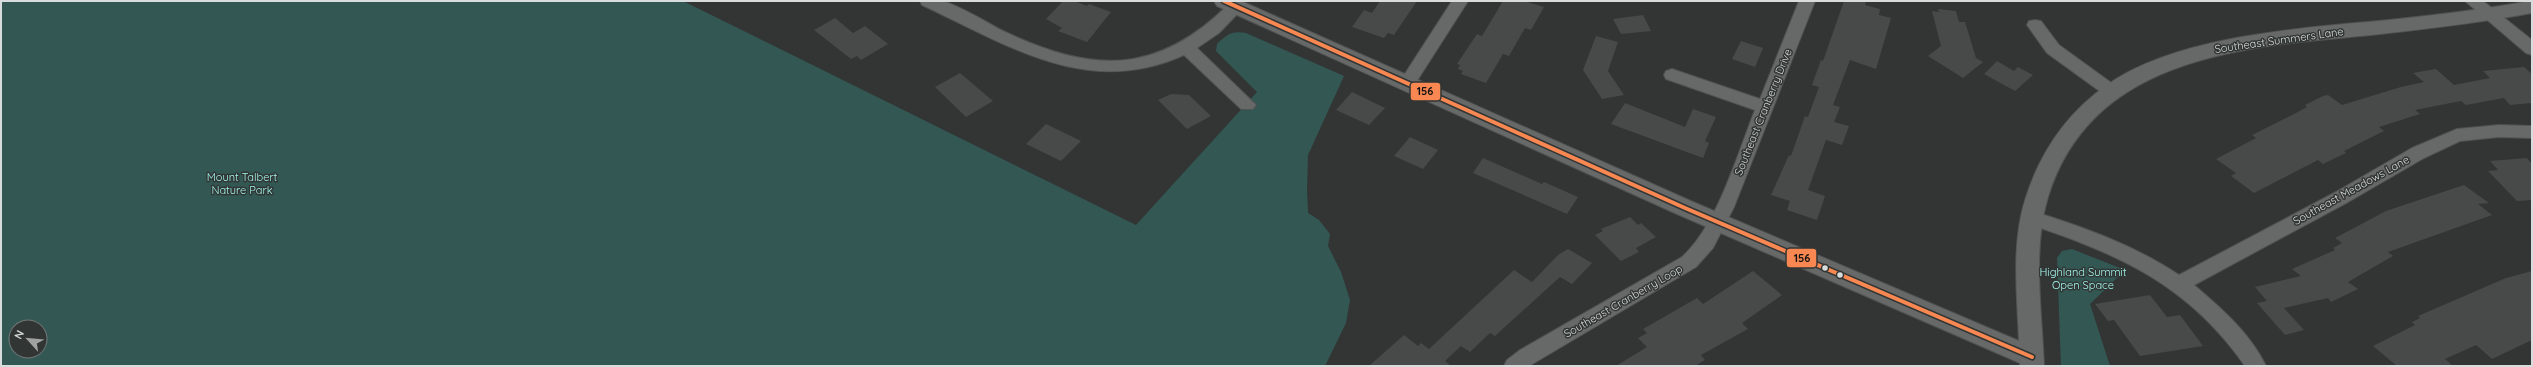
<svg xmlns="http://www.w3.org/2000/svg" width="2533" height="367" font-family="Quicksand,sans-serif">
  <rect width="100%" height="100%" fill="#323534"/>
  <path fill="#335854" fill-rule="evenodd" d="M1 1H683L1136 225 1257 92 1216 51 1217 44C1226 35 1232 30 1246 33L1344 76 1308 155 1307 191 1308 213 1319 220 1330 234 1328 246 1341 272 1350 300 1346 323 1325 366H1ZM16 327H40V351H16Z
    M2072 249 2125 270 2090 304 2110 366H2061L2057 258 2062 251Z"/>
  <path fill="#484a4a" d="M1063 1H1074L1087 6 1089 4 1111 12 1087 42 1058 31 1062 28 1046 19Z
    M1380 1H1417L1394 35 1388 33 1384 38 1352 27 1364 10 1372 13Z
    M1503 1H1524L1544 7 1531 30 1525 28 1509 56 1503 54 1486 83 1461 74 1463 71 1458 69 1460 65 1457 64 1477 34 1482 36Z
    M1844 1H1866L1865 5 1880 9 1879 15 1891 18 1876 69 1850 60 1833 105 1840 107 1834 122 1849 126 1842 145 1826 140 1808 190 1825 196 1817 220 1787 210 1790 201 1771 195 1789 155 1791 156 1805 116 1808 117 1819 87 1812 85 1821 60 1823 61Z
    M1938 9 1956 11 1959 22H1965L1976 58 1983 62 1963 78 1928 56 1941 46 1932 11 1939 12Z
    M1643 15 1651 31 1621 34 1613 19Z
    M835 18 853 33 865 26 888 44 861 60 857 56 851 59 814 30Z
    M1596 36 1618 42 1608 71 1624 95 1602 99 1583 70Z
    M1741 41 1763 48 1755 67 1732 59Z
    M1997 61 2014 71 2018 67 2033 75 2015 91 1984 74Z
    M2524 67 2532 74V103L2510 105 2504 98 2466 105 2461 101 2415 110 2420 114 2379 127 2384 131 2344 151 2346 153 2323 164 2318 160 2254 193 2231 176 2236 173 2216 159 2256 138 2252 135 2294 114 2307 107 2305 105 2323 96 2328 95 2342 105 2401 87 2424 82 2413 73 2436 69 2454 85 2490 78 2483 71Z
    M960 73 993 101 966 117 935 87Z
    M1352 92 1385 108 1369 125 1336 110Z
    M1171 94 1189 95 1211 116 1187 129 1158 100Z
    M1625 103 1685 127 1693 109 1716 117 1705 141 1709 143 1703 158 1611 124Z
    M1046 124 1081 141 1061 161 1026 144Z
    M1410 137 1438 150 1423 169 1394 156Z
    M1483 158 1542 184 1544 182 1578 197 1567 214 1473 173Z
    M2527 158 2532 164V200L2517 201 2488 171 2498 170 2490 161Z
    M2464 185 2489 203 2478 204 2492 215 2388 252 2393 256 2348 282 2358 289 2331 302 2328 298 2284 308 2304 330 2285 335 2257 303 2267 301 2255 287 2301 276 2292 269 2335 250 2333 248 2342 243 2335 238 2386 211Z
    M1630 217 1638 225 1641 223 1656 237 1636 248 1639 252 1621 261 1595 235 1603 231 1601 229Z
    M1568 249 1592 263 1572 284 1560 277 1495 336 1490 333 1470 352 1461 346 1445 361 1451 366H1369L1404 335 1418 346 1421 343 1429 349 1514 270 1532 282 1558 255Z
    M1753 271 1782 295 1742 323 1748 329 1701 355 1705 360 1695 366H1616L1647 347 1638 338 1647 333 1643 329 1697 298 1703 304Z
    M2532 271V340L2492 359 2476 345 2445 359 2453 366H2397L2373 346 2415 325 2412 322 2420 318 2418 316 2506 278Z
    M2150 295 2167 317 2180 315 2203 346 2140 356 2114 320 2108 321 2095 304Z"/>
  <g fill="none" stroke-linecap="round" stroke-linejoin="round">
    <defs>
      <path id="minor" d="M920 1C927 1 935 0 941 1 957 4 986 22 1001 30 1091 73 1156 77 1230 3H1242L1244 7 1219 33 1197 48 1256 105 1253 109H1241L1184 55C1087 99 1008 45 922 5Z
        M1452 1H1468L1413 87H1401L1399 83Z
        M1799 1H1815L1734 207 1713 248 1696 267 1529 366H1504L1507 360 1520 350 1682 257C1718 224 1737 155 1755 110L1666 79 1664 75 1666 71 1672 69 1760 99Z
        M2465 1H2483L2532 40V55L2526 53Z
        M2035 20 2041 21 2059 45 2117 87 2119 91 2117 95H2105L2047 53 2027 25 2029 21Z
        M2499 125 2532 126V138L2499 137 2460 141 2424 158 2348 202 2194 285C2221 308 2250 333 2266 366H2245C2188 284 2117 253 2025 223L2023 218 2025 213 2032 211C2083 227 2134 245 2179 275L2336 192 2412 148 2457 129Z"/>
      <path id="tertiary" d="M1214 1H1241L1693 202 2019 341C2017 294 2011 242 2026 197 2041 151 2067 113 2107 85 2174 37 2298 28 2379 21 2429 16 2480 10 2530 1H2532V13C2479 23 2425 29 2371 35 2246 47 2092 55 2048 197 2032 250 2042 312 2044 366H2020V363L1677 214 1217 6Z"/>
    </defs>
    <use href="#minor" stroke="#505252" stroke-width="2"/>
    <use href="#tertiary" stroke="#505252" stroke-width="2"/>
    <use href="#minor" fill="#676868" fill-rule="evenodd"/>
    <use href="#tertiary" fill="#676868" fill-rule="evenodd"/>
    <defs>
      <path id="bus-1" d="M1224 1 1685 208 2032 357"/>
    </defs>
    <use href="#bus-1" stroke="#313635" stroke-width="7"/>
    <use href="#bus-1" stroke="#f88751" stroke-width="4"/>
  </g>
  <g fill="#d9dcdc" stroke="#313635" stroke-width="1.5">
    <circle cx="1825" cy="268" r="3.5"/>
    <circle cx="1840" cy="275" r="3.5"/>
  </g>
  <g text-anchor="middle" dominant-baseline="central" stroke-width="3" stroke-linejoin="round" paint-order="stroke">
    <g font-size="11" fill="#d9dcdc" stroke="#313635">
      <text transform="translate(2279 40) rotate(-8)">Southeast Summers Lane</text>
      <text transform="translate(1763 112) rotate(-68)">Southeast Cranberry Drive</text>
      <text transform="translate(2351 190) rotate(-29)">Southeast Meadows Lane</text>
      <text transform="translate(1623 301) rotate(-30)">Southeast Cranberry Loop</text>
    </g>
    <g font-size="11" fill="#a3f7ee" stroke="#313635">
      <text x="242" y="177">Mount Talbert<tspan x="242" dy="13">Nature Park</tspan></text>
      <text x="2083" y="272">Highland Summit<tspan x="2083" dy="13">Open Space</tspan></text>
    </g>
  </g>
  <g stroke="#313635" stroke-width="1.5">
    <rect x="1410" y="82" width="31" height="19" rx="4" fill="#f88751"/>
    <rect x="1786" y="248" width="31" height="20" rx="4" fill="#f88751"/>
  </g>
  <g font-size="11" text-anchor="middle" font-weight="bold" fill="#111">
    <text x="1425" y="95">156</text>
    <text x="1802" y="262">156</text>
  </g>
  <rect width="2533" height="367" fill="none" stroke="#d9dcdc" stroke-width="4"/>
  <g transform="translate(28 339) rotate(297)"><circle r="19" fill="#313635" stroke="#747878"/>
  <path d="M0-3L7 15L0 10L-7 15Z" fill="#9fa2a1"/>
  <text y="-6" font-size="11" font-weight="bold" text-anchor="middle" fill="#d9dcdc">N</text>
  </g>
</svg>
